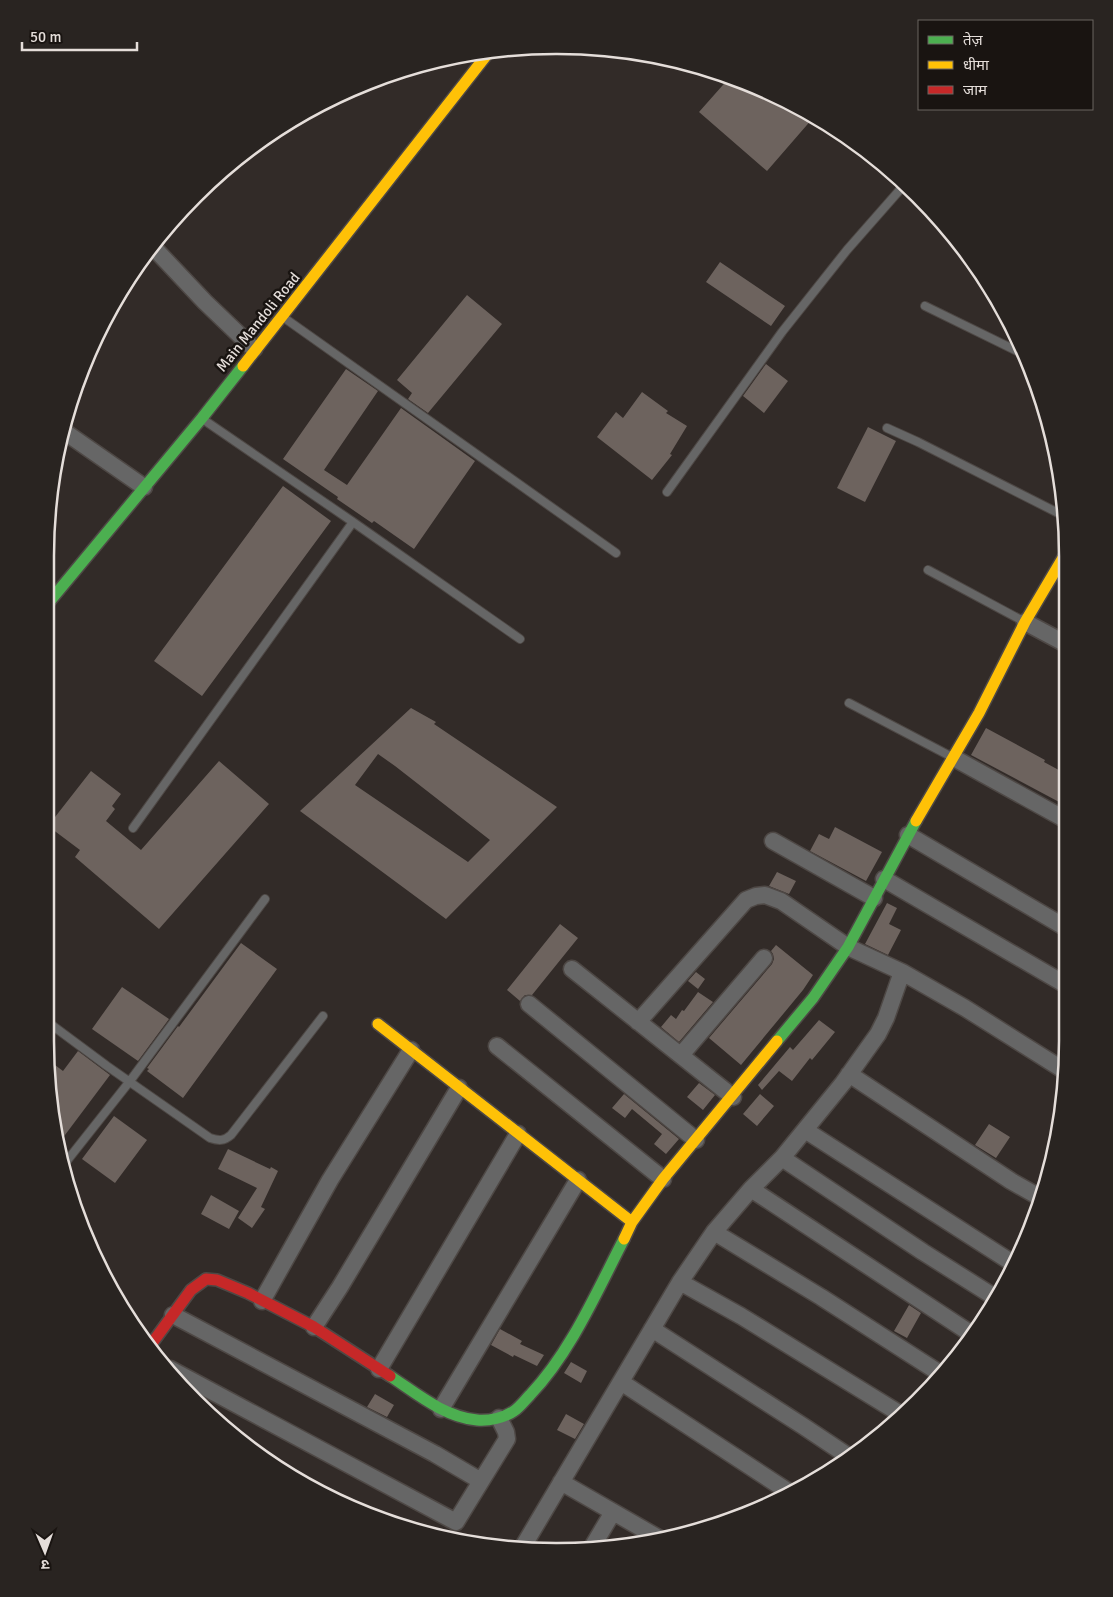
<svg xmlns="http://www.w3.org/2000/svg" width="1113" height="1597" font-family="Signika,'Noto Sans Devanagari',sans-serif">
  <rect width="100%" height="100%" fill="#322b28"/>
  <path fill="#6d635e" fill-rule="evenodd" d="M730 77 752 84 808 114 813 118 767 171 699 112Z
    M720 262 785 306 771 326 706 282Z
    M467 295 502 324 428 413 408 399 412 393 397 380Z
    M766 364 788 381 764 413 743 396Z
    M346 369 378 391 324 470 347 485 401 408 475 461 414 549 374 521 372 523 337 499 338 497 283 459Z
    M642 392 668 411 666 413 687 426 670 454 672 455 652 480 597 437 616 412 623 418Z
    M868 427 896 441 865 502 837 488Z
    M283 486 331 521 202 696 154 661Z
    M411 708 436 722 434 724 557 807 446 919 300 811ZM378 754 395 766 490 840 468 862 355 785Z
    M986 728 1045 760 1044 762 1068 775V790L1061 803 971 755Z
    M219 761 269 804 159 929 75 857 80 850 48 826 91 771 121 794 112 806 115 809 106 821 141 850Z
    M835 827 882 852 866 881 810 851 819 834 829 839Z
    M777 872 796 881 789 894 769 886Z
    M887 903 897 908 889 924 901 930 888 955 865 944Z
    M560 924 578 938 532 995H525L520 1001 507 990Z
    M241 943 277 969 183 1098 147 1071 149 1069 147 1068 178 1026 179 1027Z
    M776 945 813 975 803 990 741 1065 709 1038 772 964 774 959 773 954 771 951Z
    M696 972 705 979 698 989 688 981Z
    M122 987 169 1019 138 1061 92 1029Z
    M698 992 713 1002 679 1042 661 1027 671 1015 676 1019 682 1010 684 1011Z
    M819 1020 835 1032 812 1060 810 1058 792 1081 779 1071 762 1090 758 1085 790 1047 793 1050Z
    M78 1051 110 1075 59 1143 47 1059 63 1071Z
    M699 1083 715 1095 703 1110 687 1097Z
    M624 1094 679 1139 666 1154 654 1144 662 1134 632 1109 625 1118 612 1108Z
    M760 1094 774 1106 757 1126 743 1114Z
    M114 1116 147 1140 115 1183 82 1159Z
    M989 1124 1010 1137 996 1158 975 1145Z
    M228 1149 270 1169 271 1167 278 1171 261 1207 265 1209 252 1228 238 1218 257 1188 218 1169Z
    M211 1195 239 1211 229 1229 201 1214Z
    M909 1305 921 1313 907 1338 894 1331Z
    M500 1329 522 1341 520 1344 544 1355 537 1366 514 1355 513 1357 491 1345Z
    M571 1362 587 1371 581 1383 564 1373Z
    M375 1394 394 1405 387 1417 367 1407Z
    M566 1414 584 1424 575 1439 557 1430Z"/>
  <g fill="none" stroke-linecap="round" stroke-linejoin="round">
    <defs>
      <path id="lane" d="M925 306 1023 354
        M283 317 616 553
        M204 420 353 522 520 639
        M887 428 918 442 1064 516
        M667 492 782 332 847 250 905 184
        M928 570 1023 621
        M849 703 952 757
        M133 828 353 522
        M45 1020 107 1066 210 1138C219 1141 224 1141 231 1135L323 1016
        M62 1167 130 1081 265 899"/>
      <path id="street" d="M154 248 205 302 254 349
        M62 430 144 487
        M1025 622 1068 645
        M954 758 1068 821
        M908 835 1068 929
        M773 841 874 898
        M884 879 1068 986
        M572 969 733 1097
        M529 1004 696 1140
        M638 1022 746 900 756 896 765 895 781 901 848 947 902 972 965 1008 1065 1071
        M497 1046 663 1179
        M681 1055 764 958
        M849 1074 1011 1181 1041 1198
        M805 1130 1014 1264
        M782 1158 923 1252 996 1298
        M751 1189 973 1335
        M714 1232 821 1297 941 1374
        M680 1282 741 1316 902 1415
        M262 1301 330 1180 411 1050
        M173 1315 435 1454 481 1481
        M314 1327 340 1287 459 1088
        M652 1329 803 1426 851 1458
        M170 1369 456 1522 507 1439 506 1432 499 1418
        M379 1369 518 1134
        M621 1382 792 1494
        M441 1409 578 1180
        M561 1482 662 1540
        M591 1549 613 1512
        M521 1550 680 1282 714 1232 751 1189 782 1158 843 1083 878 1034 886 1018 902 972"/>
      <path id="fast" d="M45 607 202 418 243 366
        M777 1041 813 998 848 947 916 821
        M390 1376C416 1393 444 1417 477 1420 489 1421 504 1418 514 1411 520 1407 525 1400 530 1395 571 1352 597 1291 624 1239"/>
      <path id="slow" d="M243 366 489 52
        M916 821 979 713 1025 622 1067 551
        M378 1024 632 1222
        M624 1239 632 1222 663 1179 777 1041"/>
      <path id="jam" d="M150 1346 191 1290 206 1279 217 1280 248 1293 314 1327 390 1376"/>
    </defs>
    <use href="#lane" stroke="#4e4845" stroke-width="10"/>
    <use href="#street" stroke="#4e4845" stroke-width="19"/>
    <use href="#fast" stroke="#4e4845" stroke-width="14"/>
    <use href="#slow" stroke="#4e4845" stroke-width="14"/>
    <use href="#jam" stroke="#4e4845" stroke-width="14"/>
    <use href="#lane" stroke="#666" stroke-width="8"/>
    <use href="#street" stroke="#666" stroke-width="16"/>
    <use href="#fast" stroke="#4caf50" stroke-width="11"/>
    <use href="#slow" stroke="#ffc107" stroke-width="11"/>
    <use href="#jam" stroke="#c62828" stroke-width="11"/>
  </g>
  <g text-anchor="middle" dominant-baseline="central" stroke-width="5" stroke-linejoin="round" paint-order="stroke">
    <g font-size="15" fill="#e5deda" stroke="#191411">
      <text transform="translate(258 322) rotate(-51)">Main Mandoli Road</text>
    </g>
  </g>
  <path d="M0 0H1113V1597H0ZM556 54H557A502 502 0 0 1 1059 556V1041A502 502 0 0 1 557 1543H556A502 502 0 0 1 54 1041V556A502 502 0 0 1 556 54Z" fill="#292421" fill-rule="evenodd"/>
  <path fill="none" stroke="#e5deda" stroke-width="2.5" d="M556 54H557A502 502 0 0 1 1059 556V1041A502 502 0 0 1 557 1543H556A502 502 0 0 1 54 1041V556A502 502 0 0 1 556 54Z"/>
  <rect x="918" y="20" width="175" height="90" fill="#191411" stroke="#6b6561"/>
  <rect x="928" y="36" width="25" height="8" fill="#4caf50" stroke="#6b6561"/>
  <text x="963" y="45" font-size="15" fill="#e5deda">तेज़</text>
  <rect x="928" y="61" width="25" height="8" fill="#ffc107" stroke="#6b6561"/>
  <text x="963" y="70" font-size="15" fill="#e5deda">धीमा</text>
  <rect x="928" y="86" width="25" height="8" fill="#c62828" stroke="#6b6561"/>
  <text x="963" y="95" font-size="15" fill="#e5deda">जाम</text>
  <g transform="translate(45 1552) rotate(178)" stroke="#191411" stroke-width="4" paint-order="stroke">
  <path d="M0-4L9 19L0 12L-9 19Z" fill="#e5deda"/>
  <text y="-8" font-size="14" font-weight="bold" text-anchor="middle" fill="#e5deda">उ</text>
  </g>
  <path d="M22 42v8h115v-8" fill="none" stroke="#e5deda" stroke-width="2.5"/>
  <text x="30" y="42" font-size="15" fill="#e5deda" stroke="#191411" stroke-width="4" paint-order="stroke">50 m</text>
</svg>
